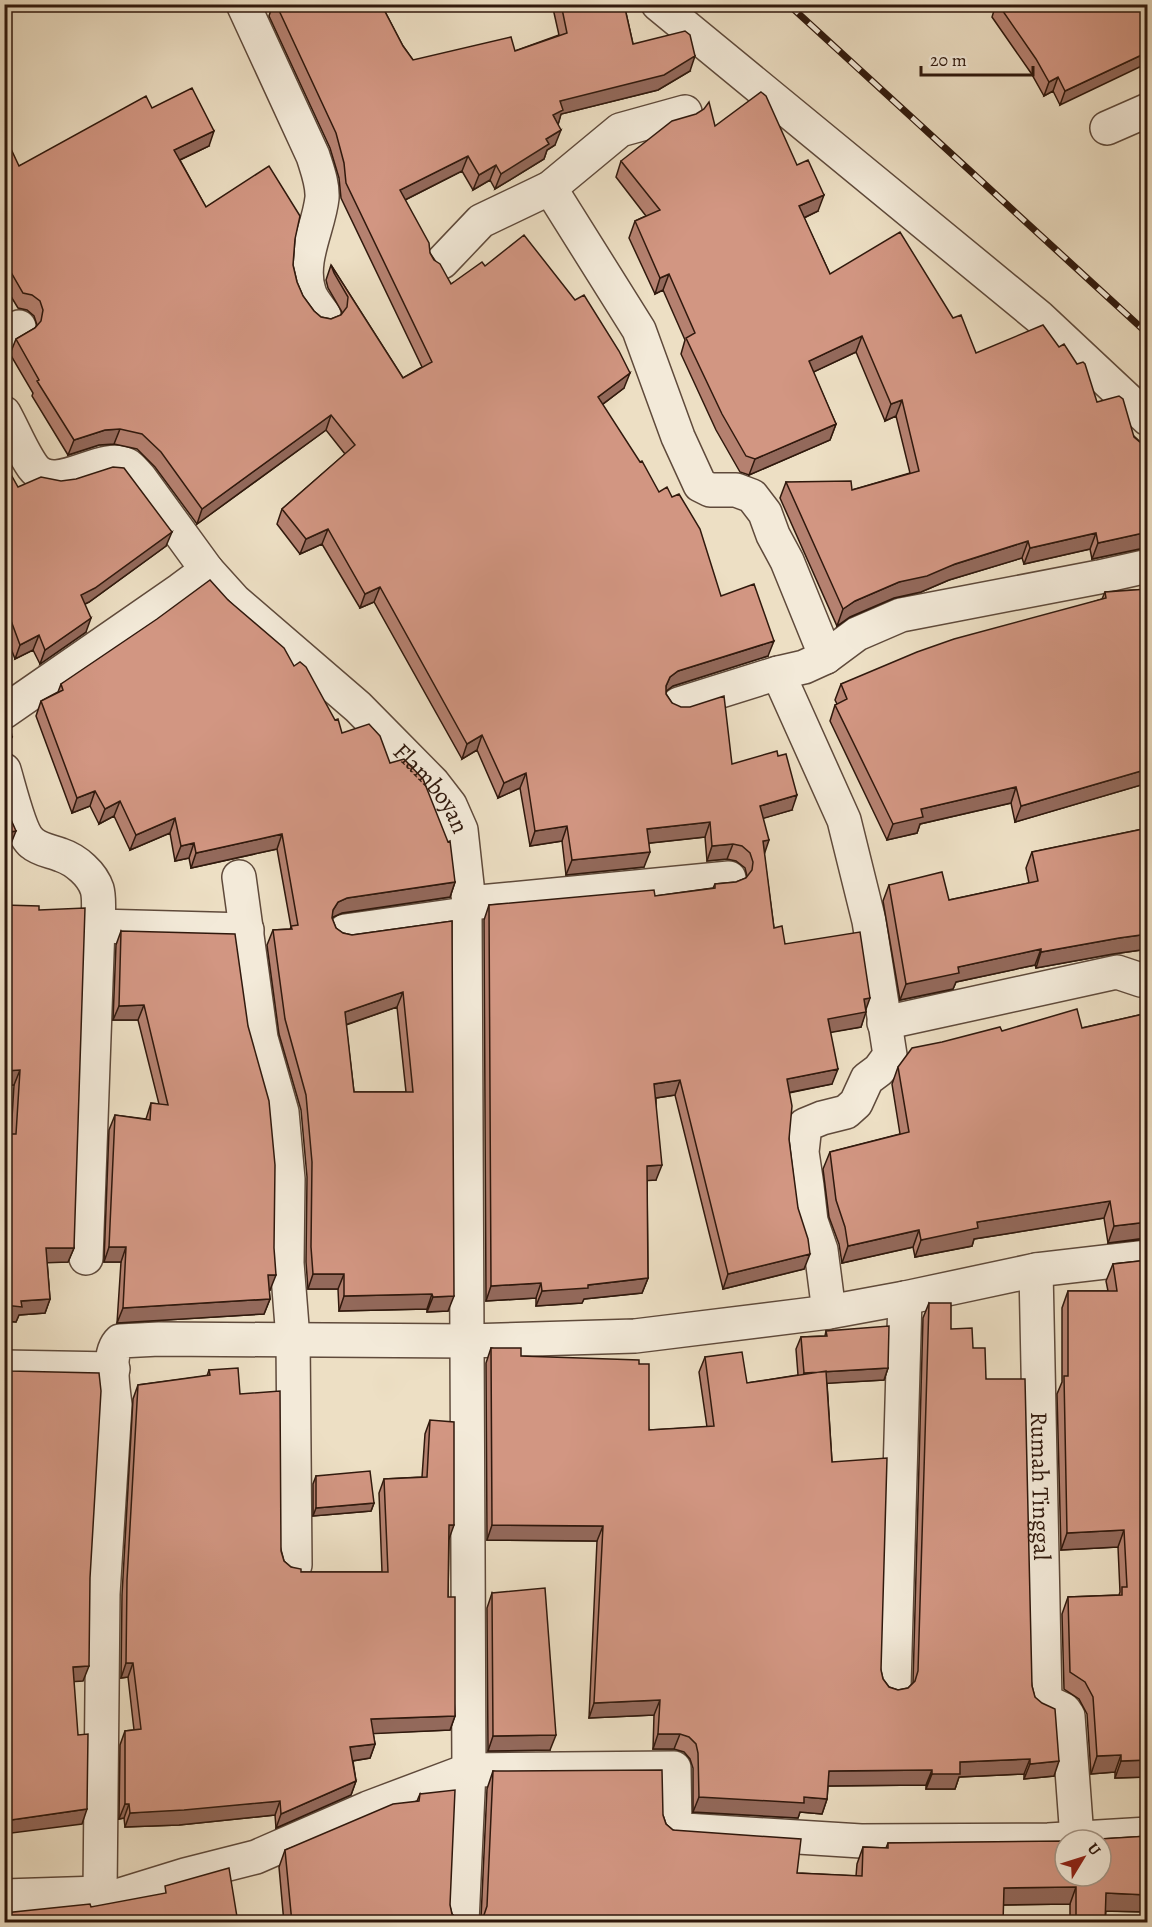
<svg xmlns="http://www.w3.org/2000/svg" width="1152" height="1927" font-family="Alegreya,serif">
  <rect width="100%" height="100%" fill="#eddfc4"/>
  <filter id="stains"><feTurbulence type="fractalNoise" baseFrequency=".00333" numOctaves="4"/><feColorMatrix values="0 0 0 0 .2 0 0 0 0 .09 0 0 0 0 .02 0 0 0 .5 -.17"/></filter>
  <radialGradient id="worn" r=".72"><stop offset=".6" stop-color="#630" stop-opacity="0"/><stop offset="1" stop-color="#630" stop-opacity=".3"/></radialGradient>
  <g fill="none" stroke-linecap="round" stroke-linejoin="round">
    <defs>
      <g id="minor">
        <path d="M243 4 313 156C317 169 323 184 322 198 319 227 299 261 309 291 311 299 319 308 324 315"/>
        <path d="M658 4 1039 317 1148 419"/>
        <path d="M1107 128 1148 110"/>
        <path d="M550 188 639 330 678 437 700 485 710 490H736L752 496 765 513 773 535 787 561 826 657"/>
        <path d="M442 262 481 221 550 188 620 130 685 112"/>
        <path d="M4 337 19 327"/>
        <path d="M4 413C14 431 22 452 33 467 55 496 101 451 127 465 131 467 136 474 140 478L207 570"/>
        <path d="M778 673 844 820 869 921 890 1055 879 1070 867 1079 856 1103 846 1112 822 1118 805 1125 802 1152 807 1186 811 1221 821 1250 829 1312"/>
        <path d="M679 704 778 673 804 667 826 657 857 634 901 615 1099 577 1148 566"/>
        <path id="s1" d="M4 712 180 590 207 570 235 601 358 707 433 783 450 805 461 830 469 903 465 914 469 1770 462 1922"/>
        <path d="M4 770C9 786 20 834 32 843 40 850 51 851 61 855 76 860 92 874 97 889 100 899 98 914 98 926L86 1258"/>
        <path d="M239 877 261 1038 282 1112 288 1179 287 1263 293 1339 295 1565"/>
        <path d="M469 903 729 878"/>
        <path d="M98 926 247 930"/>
        <path d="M345 931 465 914"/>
        <path d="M884 1023 1117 972 1141 980 1148 979"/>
        <path id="s2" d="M1036 1270 1045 1701 1064 1710 1068 1716 1077 1838"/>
        <path d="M4 1367 113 1369"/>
        <path d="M894 1686 905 1298"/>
        <path d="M100 1893 103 1594 115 1405C113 1388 107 1353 120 1341L159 1339 468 1341 635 1336 829 1312 905 1298 1036 1270 1148 1257"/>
        <path d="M4 1896 100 1893 117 1896 185 1875 256 1857 368 1808 469 1770 674 1768 675 1831 685 1830 861 1841 1048 1840 1148 1834"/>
      </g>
    </defs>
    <use href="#minor" stroke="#5f4a3b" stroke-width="36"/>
    <use href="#minor" stroke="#f3ead9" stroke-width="33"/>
    <defs>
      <path id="rail" d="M788 4 1148 334"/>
    </defs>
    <use href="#rail" stroke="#30190d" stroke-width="7"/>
    <use href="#rail" stroke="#f3ead9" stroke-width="4.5" stroke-dasharray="14" stroke-linecap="butt"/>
  </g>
  <path fill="#b58170" stroke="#30190d" stroke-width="1.5" fill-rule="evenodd" d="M273 4H381L403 46 413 60 515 51 559 35 552 4H624L633 44 690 71 658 90 561 114 558 124 555 145 547 150 544 159 495 189 490 180 473 190 462 171 405 200 430 253 451 284 485 266 624 388 602 405 721 596 768 656 673 686 666 691V694L672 703 732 764 792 810 763 818 764 854 774 928 785 944 866 1009 861 1027 830 1032 832 1084 789 1093V1139L804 1269 723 1289 675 1095 656 1098V1180H647L648 1278 642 1293 584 1299 582 1303 536 1306V1298L486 1301 484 920 489 905 655 896 713 888 715 884 736 882 746 878 747 876 745 868 736 861 727 859 707 861 705 837 649 843 644 867 566 875 562 841 530 846 520 788 498 798 477 750 462 759 374 602 360 608 322 544 300 554 277 524 282 509 345 454 326 430 197 524 155 467 137 449 114 444 99 445 68 455 32 396 33 393 10 354 16 339 35 328 37 325 34 316 27 310 18 308 4 285V152L19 166 152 108 209 146 180 160 206 207 295 239 293 265 297 282 303 296 314 311 321 317 331 319 341 315 342 312 328 288 326 280 331 265 403 378 422 367 341 198 339 178 330 148 269 16Z
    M996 4H1148L1060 105 1053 91 1044 96 1031 73 992 17Z
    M715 126 818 211 804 218 830 274 953 318 976 353 1097 402 1148 449V548H1144L1092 559 1090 549 1024 564 1022 558 949 580 921 592 894 598 850 617 837 626 780 498 786 482 852 490 910 473 896 416 885 421 856 352 813 372 836 424 830 440 749 475 740 472 716 430 681 354 685 340 663 290 655 294 629 238 635 221 646 216 616 177 621 161Z
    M1148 169V182L1144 177Z
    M18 487 166 546 89 602 85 604 86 632 40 664 33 650 15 659 5 633Z
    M1148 589V783L1015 822 1011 803 920 824 917 833 887 840 830 721 835 705 837 704 835 700 841 684 1102 599 1105 592Z
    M228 600 294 666 342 733 390 763 455 882 450 897 342 913 333 917 332 918 336 928 343 933 352 935 452 921 448 1311 427 1312V1309L339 1311 338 1289H308L306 1262 307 1177 301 1110 279 1034 267 945 273 930 290 929 291 927 277 849 191 868 189 858 175 861 170 833 130 850 114 816 99 824 90 806 72 813 36 716 41 701 58 692 61 684ZM397 1007 406 1092H354L346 1025Z
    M1148 828V949L1113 954 1036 968 1035 965 956 982 953 989 900 1000 883 901 889 885 949 900 1029 883 1026 868 1032 852Z
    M4 905 39 910 74 1248 68 1262H47L50 1299 45 1313 19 1315 16 1322 4 1321V1134H11L14 1085H4Z
    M121 931 270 1290H269L270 1299 264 1314 117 1323 121 1262H104L109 1130 115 1115 146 1119 151 1103 159 1104 138 1020H113L116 945Z
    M1148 1013V1239L1108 1243 1104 1218 974 1239 972 1246 915 1257 913 1247 842 1263 839 1244 829 1217 823 1169 830 1152 900 1134 892 1084 898 1067 1002 1031 1082 1028Z
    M1148 1260V1777L1115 1778V1772L1091 1774 1087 1714 1079 1699 1064 1689 1062 1614 1068 1597 1119 1595 1120 1592 1118 1547 1061 1550 1057 1394 1062 1382V1308L1068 1291H1108L1106 1281 1113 1264Z
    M929 1303 951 1329 973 1348 986 1379 1032 1686 1054 1776 1024 1779V1774L959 1777 955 1789H926V1785L828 1786 827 1799 822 1814 800 1812 798 1818 693 1812V1768L690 1759 684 1752 674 1749H653L654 1715 589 1718 597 1541 487 1540 486 1363 491 1348 521 1356 639 1364 649 1430 707 1427 699 1372 705 1357 747 1383 798 1375 796 1349 801 1337 825 1336 826 1331 888 1368 884 1380 827 1383 832 1462 883 1679 889 1687 898 1690 908 1688 913 1683 923 1318Z
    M209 1370 240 1394 284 1561 291 1567 301 1572H382L379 1493 384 1479 422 1477 425 1434 430 1420 449 1539 448 1597 455 1716 450 1730 373 1733 375 1744 370 1758 353 1761 356 1781 351 1795 276 1828 275 1815 179 1825 125 1827 124 1818 119 1819 120 1745 125 1731 134 1730 128 1677 121 1678 122 1595 133 1399 138 1385 207 1376Z
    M316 1476 374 1503 371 1511 313 1516V1484Z
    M492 1593 550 1750 488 1751 487 1608Z
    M493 1771 663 1815 666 1824 673 1830 797 1873 856 1876 857 1864 863 1847 886 1848 888 1843 1055 1842 1148 1836V1912L1106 1911 1105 1923H1070V1904L1003 1905 476 1922 481 1918 487 1789Z
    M420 1794 452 1914 459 1921 464 1923H284L279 1867 285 1850 417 1801Z"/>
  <path fill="#93695b" stroke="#30190d" stroke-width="1.5" d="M1148 52V63L1060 105 1065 91Z
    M695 56 690 71 658 90 561 114 558 125 553 115 560 101Z
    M1058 77 1053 91 1044 96 1049 82Z
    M561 130 555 145 547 150 544 159 495 189 501 174 546 139Z
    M214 131 209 146 169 165 174 150Z
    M468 156 462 171 395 205 400 190Z
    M496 165 490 180 473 190 479 175Z
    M824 195 818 211 793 223 799 206Z
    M669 274 663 290 655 294 660 278Z
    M862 336 856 352 803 377 809 361Z
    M630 373 624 388 592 412 598 397Z
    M902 400 896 416 885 421 891 404Z
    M331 415 326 430 197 524 202 509Z
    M836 424 830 440 749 475 755 459Z
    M120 429 114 444 99 445 68 455 74 440 105 430Z
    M328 529 322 544 300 554 306 539Z
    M172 532 166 546 89 602 75 609 81 595Z
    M1148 532V548H1144L1092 559 1098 543Z
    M1096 533 1090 549 1024 564 1030 548Z
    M1028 541 1022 558 949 580 921 592 894 598 850 617 837 626 843 609 855 601 899 582Z
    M380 587 374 602 360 608 365 594Z
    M10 618 5 633H4V620Z
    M91 618 86 632 40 664 45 650Z
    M39 635 33 650 15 659 20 645Z
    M774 641 768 656 673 686 665 692 666 686 670 677 678 671Z
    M482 735 477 750 462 759 467 744Z
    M12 737 6 752H4V738Z
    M1148 769V783L1015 822 1021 806Z
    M526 773 520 788 498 798 504 783Z
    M1016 787 1011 803 920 824 917 833 887 840 893 824 921 809Z
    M95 791 90 806 72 813 77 798Z
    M797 795 792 810 754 821 760 806Z
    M120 801 114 816 99 824 105 809Z
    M175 818 170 833 130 850 136 835Z
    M710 822 705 837 641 844 647 829Z
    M567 826 562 841 530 846 535 831Z
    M16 831 10 846H4V833Z
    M282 834 277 849 191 868 196 853Z
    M769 840 764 855 763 841Z
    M194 843 189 858 175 861 181 846Z
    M733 844 727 859 707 861 712 846Z
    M650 852 644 867 566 875 572 860Z
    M455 882 450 897 342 913 333 917 327 925 333 910 338 902 347 898Z
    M1148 934V949L1113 954 1036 968 1041 952 1119 938Z
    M1041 949 1035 965 956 982 953 989 900 1000 906 984 958 967Z
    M403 992 397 1007 339 1027 345 1012Z
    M870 998 865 1012H866L861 1027 822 1034 828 1019 864 999Z
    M144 1005 138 1020H113L119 1006Z
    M838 1069 832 1084 781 1094 787 1079Z
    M20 1070 14 1085H4V1071Z
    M680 1080 675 1095 649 1099 654 1084Z
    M662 1165 656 1180 642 1181 647 1166Z
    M1110 1201 1104 1218 974 1239 972 1246 915 1257 921 1240 977 1222Z
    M1148 1222V1235L1146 1238 1108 1243 1114 1226Z
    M919 1230 913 1247 842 1263 848 1246Z
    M109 1247H126L121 1262H104Z
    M46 1248H74L68 1262 41 1263Z
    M810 1254 804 1269 723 1289 728 1274Z
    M313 1274H344L338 1289H308Z
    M268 1275H276L270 1290H263Z
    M648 1278 642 1293 584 1299 582 1303 536 1306 542 1291 588 1285Z
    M541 1283 536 1298 486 1301 491 1286Z
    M432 1294 427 1309 339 1311 344 1296Z
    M454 1296 448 1311 427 1312 433 1297Z
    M50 1299 45 1313 19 1315 16 1322 4 1321V1305L21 1301Z
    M270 1299 264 1314 117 1323 123 1308Z
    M888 1368 884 1380 799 1385 804 1373Z
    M374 1503 371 1511 313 1516 316 1508Z
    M449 1525H454L449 1539H444Z
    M492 1525 603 1526 597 1541 487 1540Z
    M1124 1530 1118 1547 1061 1550 1067 1533Z
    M126 1663H133L128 1677 121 1678Z
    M89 1666 83 1681 68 1682 73 1667Z
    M660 1700 654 1715 589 1718 594 1703Z
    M455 1716 450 1730 366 1734 371 1719Z
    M658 1734H680L674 1749H653Z
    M556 1735 550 1750 488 1751 493 1736Z
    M375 1744 370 1758 345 1762 350 1747Z
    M1121 1755 1115 1772 1091 1774 1097 1756Z
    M1030 1759 1024 1774 959 1777 955 1789H926L932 1774 960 1762Z
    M1148 1760V1777L1115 1778 1121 1761Z
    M1059 1761 1054 1776 1024 1779 1030 1764Z
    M932 1770 926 1785 824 1786 829 1771Z
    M356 1781 351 1795 276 1828 281 1814Z
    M699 1797H804L827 1799 822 1814 800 1812 798 1818 693 1812Z
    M280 1801 275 1815 179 1825 125 1827 130 1813Z
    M125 1804H129L124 1818 119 1819Z
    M87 1809 82 1824 4 1834V1821Z
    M1076 1887 1070 1904 998 1905 1004 1888Z
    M1106 1893 1148 1895V1912L1100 1911Z"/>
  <path fill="#d29682" stroke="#30190d" stroke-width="1.5" fill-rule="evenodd" d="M276 4H381L403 46 413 60 511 37 515 51 567 33 561 4H624L633 44 685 31 690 35 695 56 664 75 560 101 563 110 553 115 561 130 546 139 549 144 501 174 496 165 479 175 468 156 400 190 429 243 430 253 434 260 440 264 451 284 482 262 485 266 524 235 575 300 584 295 619 351 630 373 598 397 640 462 642 461 659 492 667 487 672 497 679 494 700 529 721 596 754 584 774 641 678 671 670 677 666 686V694L672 703 681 707H690L724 696 732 764 777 751 778 756 786 754 797 795 760 806 769 840 763 841 774 928 782 926 785 944 860 932 870 998 864 999 866 1012 828 1019 838 1069 787 1079 792 1106 789 1139 798 1208 808 1239 810 1254 728 1274 680 1080 654 1084 662 1165 647 1166 648 1278 588 1285V1288L542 1291 541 1283 491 1286 489 905 654 890 655 896 715 888V884L736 882 746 878 752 870 753 862 750 853 742 846 733 844 712 846 710 822 647 829 650 852 572 860 567 826 535 831 526 773 504 783 482 735 467 744 380 587 365 594 328 529 306 539 282 509 355 445 331 415 202 509 161 452 142 434 120 429 105 430 74 440 37 381 39 380 16 339 35 328 41 321 43 310 40 301 32 295 23 293 4 260V152L11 149 19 166 146 96 152 108 192 88 214 131 174 150 206 207 269 166 300 216 295 239 293 265 297 282 303 296 314 311 321 317 331 319 341 315 347 307 348 297 334 273 331 265 403 378 432 362 346 183 344 163 336 133Z
    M998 4H1148V52L1065 91 1058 77 1049 82 1036 59Z
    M761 92 766 96 797 165 808 160 824 195 799 206 830 274 900 232 953 318 961 315 976 353 1043 325 1059 347 1064 344 1077 364 1083 362 1085 364 1097 402 1119 396 1123 399 1134 437 1148 449V532L1098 543 1096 533 1030 548 1028 541 955 564 927 576 899 582 855 601 843 609 786 482 851 481 852 490 919 471 902 400 891 404 862 336 809 361 836 424 755 459 746 456 722 414 686 338 695 333 669 274 660 278 635 221 660 210 621 161 672 121 696 114 704 109 709 102 715 126Z
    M4 462 18 487 41 477 61 481 76 479 113 467 124 468 172 532 95 588 81 595 91 618 45 650 39 635 20 645 10 618 4 620Z
    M210 580 228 600 284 648 294 666 300 662 306 667 335 720 338 719 342 733 369 724 380 736 390 763 404 759 423 779 448 842 450 841 455 882 347 898 338 902 333 910 332 918 336 928 343 933 352 935 452 921 454 1296 433 1297 432 1294 344 1296V1274H313L311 1247 312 1162 306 1095 285 1019 273 930 292 929 291 926 298 925 282 834 196 853 194 843 181 846 175 818 136 835 120 801 105 809 95 791 77 798 41 701 63 690 61 684 157 619ZM403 992 413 1092H354L345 1012Z
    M1148 589V769L1021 806 1016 787 921 809 923 817 893 824 835 705 847 699 841 684 917 652 954 639 1106 598 1105 592Z
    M9 719 12 737 4 738V721Z
    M4 804 16 831 4 833Z
    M1148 828V934L1119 938 1041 952V949L958 967 959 973 906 984 889 885 942 872 949 900 1038 881 1032 852Z
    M4 905 39 906V910L85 908 74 1248H46L50 1299 21 1301 22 1307 4 1305V1134H16L20 1070 4 1071Z
    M121 931 235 934 248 1026 269 1101 275 1165 274 1248 276 1275H268L270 1299 123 1308 126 1247H109L115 1115 150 1120 151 1103 168 1105 144 1005 119 1006Z
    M1077 1009 1082 1028 1148 1013V1222L1114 1226 1110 1201 977 1222 978 1228 921 1240 919 1230 848 1246 845 1227 836 1200 830 1152 909 1132 898 1067 912 1048 942 1042 1000 1027 1002 1031Z
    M1148 1260V1760L1121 1761V1755L1097 1756 1093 1697 1085 1682 1070 1672 1068 1597 1122 1595V1587H1127L1124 1530 1067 1533 1064 1376H1068V1291H1117L1113 1264Z
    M929 1303H951V1329L972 1328 973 1348H985L986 1379H1025L1032 1686 1035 1697 1042 1703 1055 1709 1059 1761 1030 1764V1759L960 1762V1774H932V1770L829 1771 827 1799 804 1797V1803L699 1797 698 1753 696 1744 689 1737 680 1734H658L660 1700 594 1703 603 1526 492 1525 491 1348H521V1356L639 1360V1364H649V1430L714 1426 705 1357 742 1352 747 1383 826 1371 832 1462 887 1458 881 1670 883 1679 889 1687 898 1690 908 1688 915 1681 918 1671Z
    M889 1326 888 1368 804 1373 801 1337 827 1336 826 1331Z
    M238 1368 240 1394 280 1391 281 1551 284 1561 291 1567 301 1569V1572H388L384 1479 427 1477 430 1420 454 1422V1525H449L448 1597H455V1716L371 1719 375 1744 350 1747 356 1781 281 1814 280 1801 184 1810 130 1813 129 1804H125V1731L141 1729 133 1663H126L127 1580 138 1385 210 1375 209 1370Z
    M4 1370 9 1371 99 1373 101 1391 90 1578 89 1666 73 1667 78 1735 88 1734 87 1809 4 1821Z
    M370 1471 374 1503 316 1508V1476Z
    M545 1588 556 1735 493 1736 492 1593Z
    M662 1770 663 1815 666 1824 673 1830 801 1839 797 1873 862 1876 863 1847 888 1848V1843L1065 1841V1876H1101V1840H1082L1148 1836V1895L1106 1893 1105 1923H1076V1887L1004 1888 1003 1923H473L476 1922 484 1915 487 1906 493 1771Z
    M455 1790 450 1905 452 1914 459 1921 464 1923H292L285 1850 393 1804 419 1801 420 1794Z
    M229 1868 238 1923H4V1913L90 1904 91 1907 166 1893 165 1886Z"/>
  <g text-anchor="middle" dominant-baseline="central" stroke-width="4.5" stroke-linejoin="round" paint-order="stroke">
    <g font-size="24" fill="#30190d" stroke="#f3ead9">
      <text stroke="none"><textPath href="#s1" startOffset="562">Flamboyan</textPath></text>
      <text stroke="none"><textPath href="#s2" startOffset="216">Rumah Tinggal</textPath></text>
    </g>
  </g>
  <rect width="1152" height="1927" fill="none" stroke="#eddfc4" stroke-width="24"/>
  <rect x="6" y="6" width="1140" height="1915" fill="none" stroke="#30190d" stroke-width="3"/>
  <rect x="12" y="12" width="1128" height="1903" fill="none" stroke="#30190d" stroke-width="1.5"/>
  <g transform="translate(1083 1858) rotate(52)"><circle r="28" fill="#f3ead9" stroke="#a59687" stroke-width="1.5"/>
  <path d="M0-4.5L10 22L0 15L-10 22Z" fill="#8f2418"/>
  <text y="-9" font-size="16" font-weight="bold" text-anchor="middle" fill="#30190d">U</text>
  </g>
  <path d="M921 66v9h112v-9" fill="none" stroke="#30190d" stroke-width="3"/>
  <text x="930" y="66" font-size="18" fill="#30190d" stroke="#f3ead9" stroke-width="4.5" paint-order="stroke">20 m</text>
  <rect width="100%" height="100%" filter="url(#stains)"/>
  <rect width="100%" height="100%" fill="url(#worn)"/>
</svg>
